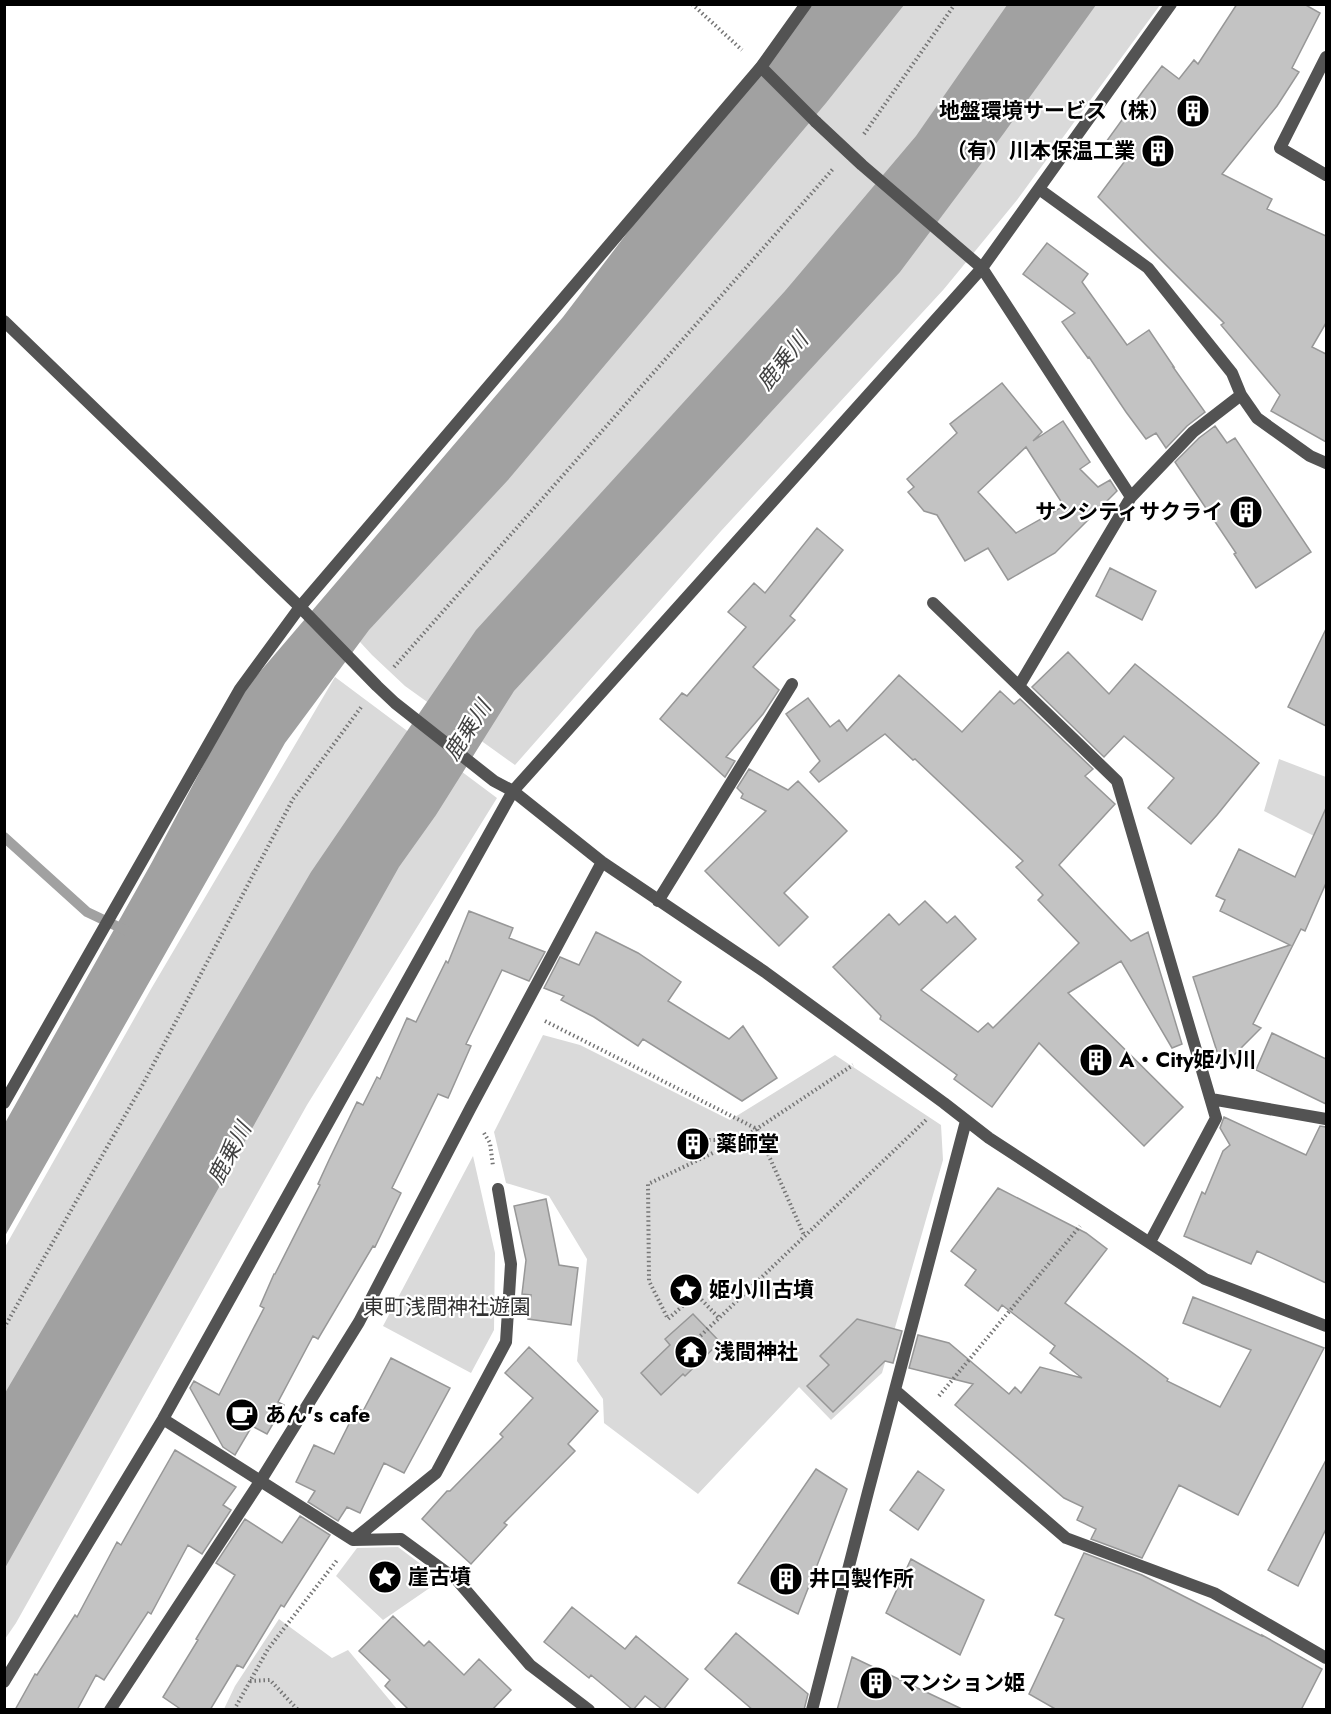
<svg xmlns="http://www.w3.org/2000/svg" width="1331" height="1714" font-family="Jost,'Noto Sans JP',sans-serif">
  <rect width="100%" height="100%" fill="#fff"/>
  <path fill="#dadada" d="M834 5H1160L1017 200 944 289 721 531 515 765 405 686 372 655 327 606Z
    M335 677 497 798 307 1105 16 1623 5 1639V1247L151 989Z
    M1279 759 1326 777V842L1264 811Z
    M543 1035 580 1045 730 1120 835 1055 941 1125 943 1160 882 1373 831 1420 799 1387 698 1494 604 1423 603 1399 577 1361 587 1259 549 1196 506 1183 494 1132Z
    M473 1156 495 1253 494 1330 471 1373 383 1326Z
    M398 1547 438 1577 434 1585 383 1620 336 1576 357 1548Z
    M279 1619 332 1658 348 1650 397 1709H224L235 1686Z"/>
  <path fill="#a1a1a1" d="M801 5H904L826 103 508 480 369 630 285 743 5 1236V1123L152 862 241 694 563 317Z
    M1007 5H1096L1004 133 900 272 514 691 436 815 399 867 5 1568V1393L311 872 476 630 785 291 916 136Z"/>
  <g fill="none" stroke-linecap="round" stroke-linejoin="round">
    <path stroke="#a1a1a1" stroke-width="10" d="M4 837 87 912 127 931"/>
  </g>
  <path fill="#c3c3c3" stroke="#979797" stroke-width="1.5" fill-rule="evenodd" d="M1237 4H1304L1320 13 1292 68 1299 72 1277 106 1222 174 1272 199 1267 209 1326 236V323L1312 347 1326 354V442L1271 411 1280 395 1221 325 1224 323 1098 197 1128 157 1106 142 1143 91 1162 66 1179 79 1194 60 1198 64Z
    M1047 243 1088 274 1082 282 1127 345 1149 330 1174 367H1173L1205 412 1187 426 1166 448 1156 433 1146 439 1126 412 1089 357 1088 358 1062 322 1075 313 1023 274Z
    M1002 383 1042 432 1033 441 1063 421 1090 462 1080 469 1098 487 1110 480 1117 491 1055 553 1008 580 988 548 965 561 937 515 924 511 908 492 914 487 907 479 957 433 950 424ZM1026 447 1064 506 1016 533 978 492Z
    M1215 426 1227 443 1235 438 1311 552 1256 588 1234 554 1236 553 1175 462 1199 438Z
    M817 528 843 550 790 616 795 620 753 667 779 690 763 714 726 757 735 761 725 777 660 719 682 693 687 696 746 627 728 612 754 583 765 593Z
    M1110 568 1156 591 1142 620 1096 596Z
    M1326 629V726L1288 707Z
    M1068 652 1109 694 1135 664 1259 763 1217 815 1191 844 1148 808 1174 778 1124 736 1104 757 1032 687Z
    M899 675 962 732 1000 691 1014 704 1020 699 1093 769 1085 776 1115 804 1059 865 1131 941 1148 932 1182 1044 1172 1048 1121 961 1068 993 1183 1107 1144 1146 1039 1043 992 1107 954 1079 957 1075 880 1019 881 1016 833 967 889 914 899 925 925 901 947 923 955 916 976 939 921 990 978 1032 988 1023 993 1028 1079 943 1038 900 1043 895 1016 867 1023 861 915 759 913 760 885 734 819 782 810 772 820 761 786 714 808 698 830 727 839 720 847 731Z
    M749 769 788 790 798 781 847 831 784 893 808 917 779 946 705 871 766 811 741 798 743 794 737 788Z
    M1326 808V883L1305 931 1301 929 1253 1024 1261 1028 1222 1067 1193 977 1290 945 1220 911 1225 900 1216 896 1239 849 1295 877Z
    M469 911 513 928 509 938 545 952 529 981 502 970 466 1044 471 1046 448 1098 438 1094 392 1188 401 1193 375 1247 373 1246 318 1339 313 1336 278 1402 284 1405 267 1434 252 1426 235 1455 223 1447 190 1388 194 1381 219 1395 264 1308 260 1306 274 1274H275L320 1185 318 1184 329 1160 357 1102 363 1105 377 1077 380 1079 407 1018 416 1022 446 961 448 963Z
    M596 932 638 953 681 982 668 1001 729 1039 743 1026 777 1078 742 1101 643 1039 638 1046 594 1017 561 1000 564 996 544 988 560 957 579 965Z
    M1272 1033 1326 1059V1104L1256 1070Z
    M1224 1117 1306 1155 1320 1126 1326 1127V1283L1257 1251 1251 1264 1184 1236 1202 1192 1205 1194 1223 1151 1230 1145 1220 1128Z
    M998 1188 1086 1233 1107 1249 1065 1303 1168 1379 1167 1381 1220 1407 1251 1350 1183 1323 1193 1297 1324 1348 1238 1515 1179 1485 1142 1558 1091 1539 1096 1529 1077 1520 1083 1507 1064 1498 955 1405 973 1384 909 1368 918 1335 949 1343 1009 1394 1015 1387 1021 1393 1040 1367 1082 1378 1050 1353 1055 1346 1002 1305 998 1311 965 1285 976 1270 951 1251Z
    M546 1199 559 1265 578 1268 571 1325 528 1319 531 1295 522 1294 526 1260 514 1206Z
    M693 1314 720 1342 685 1376 683 1374 661 1395 641 1373 670 1345 665 1339Z
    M857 1319 902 1331 893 1363 885 1361 833 1412 807 1386 829 1365 820 1356Z
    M529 1347 598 1411 568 1444 575 1451 504 1523 507 1525 471 1564 422 1519 447 1491H450L503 1437 500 1434 533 1398 505 1373Z
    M391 1358 450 1388 404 1473 384 1463 360 1513 347 1507 338 1521 308 1502 315 1491 296 1482 314 1445 334 1454 357 1408 363 1411Z
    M175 1450 236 1487 223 1505 231 1510 202 1554 188 1545 151 1614 148 1612 104 1680 96 1675 77 1710H15L35 1674 37 1675 75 1615 77 1617 117 1542 121 1545Z
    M1326 1460V1529L1298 1586 1268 1570Z
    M816 1469 847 1489 798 1614 738 1583Z
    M918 1471 944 1490 918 1530 890 1510Z
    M300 1516 330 1535 284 1607 281 1605 243 1668 237 1665 210 1710H182L163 1697 198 1640 196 1639 235 1575 216 1563 245 1519 282 1543Z
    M1084 1553 1142 1575 1262 1636V1635L1322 1669 1301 1710H1057L1029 1694 1064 1619 1055 1615Z
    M911 1559 984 1600 960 1655 886 1613Z
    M572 1607 625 1649 636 1636 688 1679 663 1710 645 1696 633 1710 591 1675 589 1678 544 1642Z
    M393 1616 424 1646 429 1641 464 1675 479 1659 511 1690 492 1710H409L385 1686 390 1680 359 1651Z
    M736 1633 808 1694 804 1710H753L705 1669Z
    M852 1657 964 1710H837Z"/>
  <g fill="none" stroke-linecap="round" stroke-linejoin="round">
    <path stroke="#757575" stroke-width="4" stroke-dasharray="1.5 3" stroke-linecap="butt" d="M692 4 742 50
      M864 134 955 4
      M394 667 833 169
      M545 1021 757 1129 804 1235
      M484 1133 490 1143 493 1166
      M700 1140H740L853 1065
      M718 1317 696 1294 668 1319 649 1281 648 1184 740 1140
      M4 1328 143 1084 293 799 362 706
      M694 1342 926 1120
      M939 1396 1080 1226
      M250 1681 270 1680 298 1710
      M234 1710 268 1649 338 1559"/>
    <path stroke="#535353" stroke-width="12" d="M1326 57 1280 148 1326 175
      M761 67 816 122
      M1039 189 1148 268 1232 373 1241 395 1257 418 1310 456 1326 463
      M982 268 1131 497
      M4 321 300 607 377 686 395 703 494 781 513 791 602 862 765 972 944 1103 989 1138 1205 1279 1326 1326
      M933 603 1117 781 1216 1118 1150 1242
      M1019 686 1131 497 1193 432 1241 395
      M658 901 792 684
      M1211 1099 1326 1119
      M4 1103 240 689 300 607 761 67 806 4
      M896 1391 1066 1538 1214 1593 1326 1658
      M163 1419 353 1540 401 1539 457 1580 530 1665 589 1710
      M353 1540 436 1473 506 1342 511 1264 498 1189
      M4 1682 163 1419 513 791 982 268 1171 4
      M110 1710 261 1480 359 1322 470 1109 602 862
      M812 1710 868 1492 966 1121"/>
    <path stroke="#535353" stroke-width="12" d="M816 122 862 165 982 268"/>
  </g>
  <defs>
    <symbol id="building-disc" viewBox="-11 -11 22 22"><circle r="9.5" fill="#000" stroke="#fff"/><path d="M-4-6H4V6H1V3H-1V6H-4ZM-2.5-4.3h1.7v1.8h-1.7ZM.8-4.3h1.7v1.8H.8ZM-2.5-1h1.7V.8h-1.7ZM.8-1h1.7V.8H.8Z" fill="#fff"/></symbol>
    <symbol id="sight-disc" viewBox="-11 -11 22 22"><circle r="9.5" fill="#000" stroke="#fff"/><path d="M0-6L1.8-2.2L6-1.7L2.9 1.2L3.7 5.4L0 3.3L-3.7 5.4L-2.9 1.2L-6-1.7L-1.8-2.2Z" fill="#fff"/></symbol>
    <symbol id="temple-disc" viewBox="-11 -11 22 22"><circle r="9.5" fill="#000" stroke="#fff"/><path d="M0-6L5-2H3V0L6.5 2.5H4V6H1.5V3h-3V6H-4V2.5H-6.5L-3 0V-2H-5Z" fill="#fff"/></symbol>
    <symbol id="cafe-disc" viewBox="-11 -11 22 22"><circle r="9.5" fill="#000" stroke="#fff"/><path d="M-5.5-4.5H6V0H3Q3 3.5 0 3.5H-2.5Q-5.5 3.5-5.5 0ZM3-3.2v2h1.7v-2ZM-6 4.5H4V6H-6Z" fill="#fff"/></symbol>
  </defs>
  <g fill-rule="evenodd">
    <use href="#building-disc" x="1174" y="92" width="38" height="38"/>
    <use href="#building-disc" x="1139" y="132" width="38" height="38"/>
    <use href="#building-disc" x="1227" y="493" width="38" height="38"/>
    <use href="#building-disc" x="1077" y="1041" width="38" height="38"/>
    <use href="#building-disc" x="674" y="1125" width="38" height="38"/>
    <use href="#sight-disc" x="667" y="1271" width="38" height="38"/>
    <use href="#temple-disc" x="672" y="1333" width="38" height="38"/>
    <use href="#cafe-disc" x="223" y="1396" width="38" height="38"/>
    <use href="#sight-disc" x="366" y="1558" width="38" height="38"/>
    <use href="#building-disc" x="767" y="1560" width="38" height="38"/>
    <use href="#building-disc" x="857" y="1664" width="38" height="38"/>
  </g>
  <g text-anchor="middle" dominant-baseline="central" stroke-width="4.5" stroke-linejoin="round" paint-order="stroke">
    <g font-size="21" font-weight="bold" fill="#000" stroke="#fff" text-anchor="start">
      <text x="1170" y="111" text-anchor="end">地盤環境サービス（株）</text>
      <text x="1135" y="151" text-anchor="end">（有）川本保温工業</text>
      <text x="1223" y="512" text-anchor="end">サンシティサクライ</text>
      <text x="1119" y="1060">A・City姫小川</text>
      <text x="716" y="1144">薬師堂</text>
      <text x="709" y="1290">姫小川古墳</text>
      <text x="714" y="1352">浅間神社</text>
      <text x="265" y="1415">あん's cafe</text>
      <text x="408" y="1577">崖古墳</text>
      <text x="809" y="1579">井口製作所</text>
      <text x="899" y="1683">マンション姫</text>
    </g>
    <g font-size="21" fill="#313131" stroke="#fff">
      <text x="447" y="1307">東町浅間神社遊園</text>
    </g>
    <g font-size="22" font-style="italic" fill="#424242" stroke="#fff">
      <text transform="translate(782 361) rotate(-51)">鹿乗川</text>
      <text transform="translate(467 730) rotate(-57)">鹿乗川</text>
      <text transform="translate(229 1153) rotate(-62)">鹿乗川</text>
    </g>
  </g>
  <rect width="1331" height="1714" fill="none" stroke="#000000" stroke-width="12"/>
</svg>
